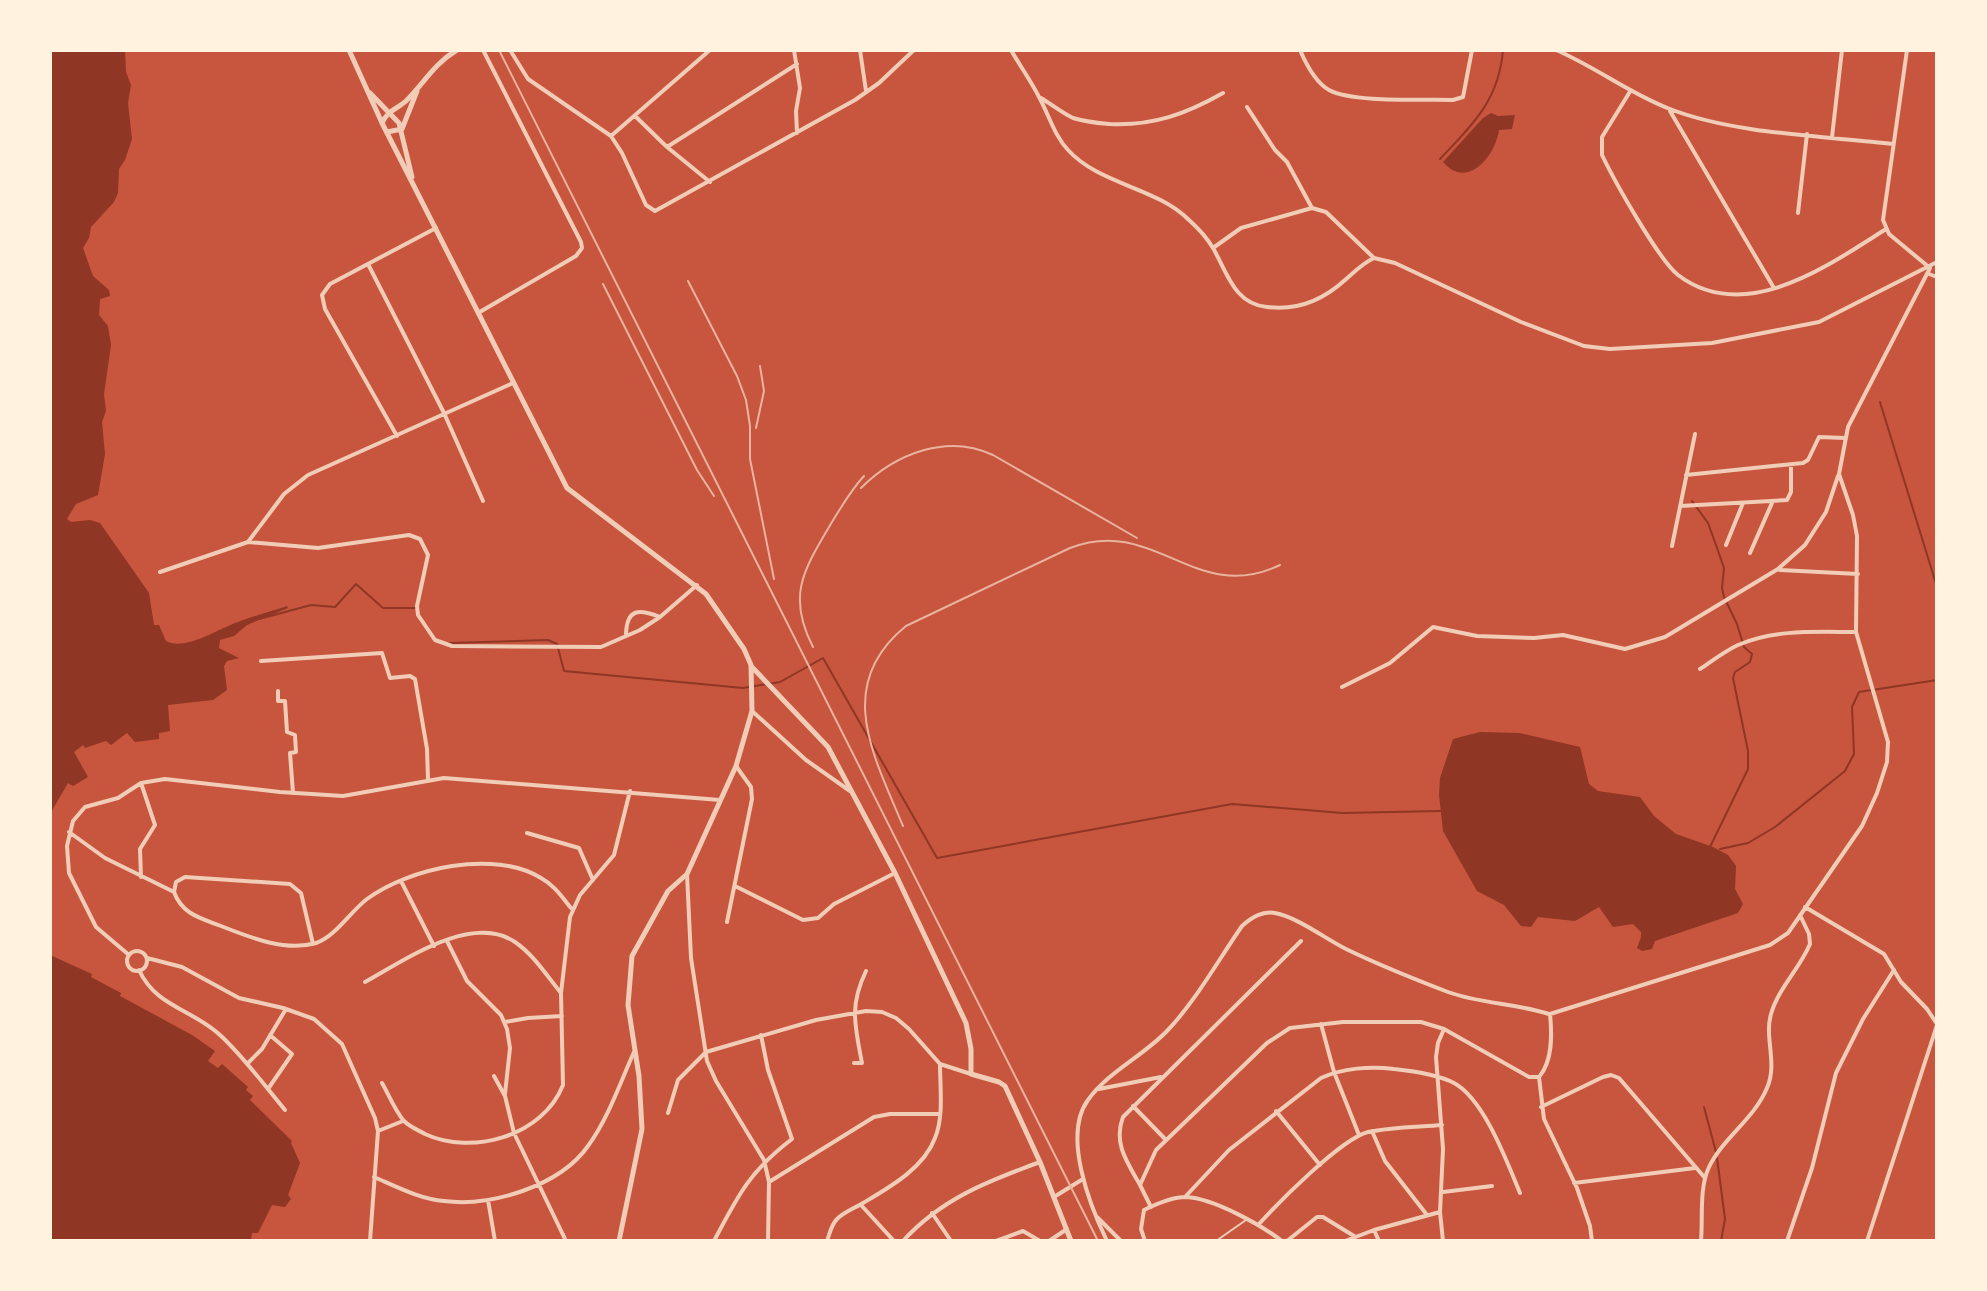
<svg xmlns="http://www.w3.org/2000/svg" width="1987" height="1291" font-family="Manrope,sans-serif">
  <rect width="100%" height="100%" fill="#c8553d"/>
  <path fill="#8f3625" d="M50 50H125L126 72 131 85 128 103 132 139 125 160 119 169 118 193 114 202 91 227 89 238 83 248 93 276 109 290 110 296 100 299 99 315 108 326 111 345 104 394 106 411 102 422 105 454 98 495 76 504 67 519 71 522 90 520 100 523 149 593 154 625H159L166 641C183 650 210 634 226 627 245 618 267 613 287 606L288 608 247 625 234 636 220 640 219 648 239 658 227 661 224 666 227 690 213 700 168 705 170 731 159 733V739L135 742 127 733 111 745 106 741 85 748 83 745 74 752 88 777 73 786 68 783 50 814Z
    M1491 113 1498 116 1515 115 1512 129 1499 130C1495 157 1467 190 1443 162L1483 118Z
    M1480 732 1520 733 1580 747 1589 784 1598 791 1640 797 1654 816 1676 834 1713 847 1728 855 1736 866 1735 889 1743 904 1738 913 1655 941 1652 949 1642 951 1637 948 1641 937V932L1633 924 1613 927 1599 907 1575 921 1538 917 1531 927 1521 926 1504 905 1477 891 1443 831 1439 795 1440 778 1453 739Z
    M50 955 92 974 91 977 121 993 120 996 192 1035 215 1051 208 1061 218 1068 222 1064 248 1087 246 1090 253 1096 250 1100 292 1141 291 1143 300 1163 288 1195 291 1199 285 1207 272 1205 258 1233H252L251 1240 253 1241H50Z"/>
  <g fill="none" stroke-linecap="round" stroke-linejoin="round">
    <path stroke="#8f3625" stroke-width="2" d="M1036 50H1059
      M1440 159C1473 124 1499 100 1503 50
      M1880 402 1937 587
      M1692 501 1708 523 1716 545 1724 568 1722 588 1724 597 1737 624 1744 647 1752 654 1750 662 1735 672 1733 678 1748 751V769L1710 847
      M259 619 311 605 335 607 356 584 383 608H415
      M449 643 548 640 557 644 564 671 743 688 780 682 823 658 937 858 1232 804 1342 813 1441 811
      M1720 849 1748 843 1775 827 1845 771 1854 754 1852 707 1859 692 1937 680
      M1704 1107 1716 1152
      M1717 1158 1725 1219 1721 1241"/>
    <path stroke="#f1ccb7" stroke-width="2" d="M1216 1241 1246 1220"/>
    <path stroke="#f1ccb7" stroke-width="4" d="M510 50 528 79 611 136 622 153 646 205 655 211 855 100 879 83 914 50
      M794 50 800 88 796 111 797 133
      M860 50 866 91
      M1011 50C1020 66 1031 81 1039 97 1049 115 1054 135 1068 150 1100 185 1156 187 1189 220 1198 228 1207 238 1213 248 1227 272 1234 304 1267 307 1298 311 1323 300 1345 280 1354 272 1363 263 1374 258
      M1300 50C1306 64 1315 82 1329 90 1353 103 1423 99 1453 100L1463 97 1472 50
      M1556 50C1596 67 1630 94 1670 109 1734 134 1824 136 1893 144
      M1907 50 1883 220 1889 234 1930 268
      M1631 90 1602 137V155C1614 180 1658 259 1678 275 1745 326 1829 265 1886 229
      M1041 98C1051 104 1062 113 1073 118 1085 122 1098 123 1110 124 1153 126 1186 114 1223 93
      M1247 107 1275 150 1287 162 1312 208 1326 212 1374 258
      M1670 111 1774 288
      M635 116 667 147 710 182
      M611 136 710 50
      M1832 137 1842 50
      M667 147 797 64
      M1798 213 1807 134
      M1213 248 1241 228 1312 208
      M1374 258 1395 263 1521 322 1584 346 1610 349 1712 343 1819 322 1937 262
      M369 266 444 413 483 501
      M1929 274 1937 277
      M478 313 576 256 582 248 581 242 483 50
      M397 436 325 309 322 295 330 284 436 228
      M1686 475 1803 463 1808 460 1819 437 1845 438
      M1680 506 1787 500 1791 492V465
      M248 542 284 494 308 475 513 383
      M1726 545 1743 503
      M1672 546 1695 434
      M1750 553 1772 503
      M1780 570 1858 574
      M160 572 248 542 318 548 409 535 420 539 428 555 417 606 418 615 435 640 452 646 601 647 640 630 660 617 697 585
      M626 634C627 608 639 609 660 617
      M261 661 382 653 390 678 410 676 415 679 427 749 428 779
      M1700 669C1712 661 1725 651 1738 645 1775 629 1816 632 1856 632
      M1342 687 1390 663 1433 627 1477 636 1534 638 1563 635 1625 649 1665 637 1778 569 1805 545 1826 512 1838 476
      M278 691V701H285L287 732 295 735 296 752 290 753 293 793
      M752 711 806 760 850 791
      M141 783 155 825 140 849 141 877
      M69 832 105 858 174 892
      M527 833 579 848 593 880
      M687 874 691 958 707 1061 716 1081 764 1160 769 1182 768 1241
      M401 881 434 946
      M735 886 803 920 818 918 834 904 895 873
      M174 892C182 914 200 918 221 926 249 937 285 952 316 943 335 937 351 911 367 899 409 868 494 849 541 878 554 885 562 897 571 908
      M174 892 176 882 185 877 290 884 301 893 313 944
      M1805 907 1884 954 1901 982 1927 1009 1937 1024
      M727 922 752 799 751 787 736 766
      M447 941 467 981 501 1015 507 1029 510 1048 505 1094
      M127 961a10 10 0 1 1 20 0a10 10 0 1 1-20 0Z
      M129 955 96 927 69 873 67 846 73 821 85 807 118 798 141 783 165 779 280 792 343 796 444 778 720 800
      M147 958 182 967 239 998 283 1008 314 1019 342 1044 375 1118 378 1131 370 1241
      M139 970C156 1007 192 1009 220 1035 244 1057 264 1085 285 1110
      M365 982C405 960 471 913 515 942 534 955 547 976 561 993
      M1550 1014 1770 945 1788 933 1862 826 1877 793 1887 762 1888 742 1856 632 1857 536 1853 515 1839 474 1848 427 1930 268
      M1550 1014C1552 1034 1553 1061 1539 1077L1544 1119 1577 1188 1590 1226 1592 1241
      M505 1022 528 1018 562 1016
      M1321 1024 1334 1072 1359 1135
      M854 1063H862C855 1026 849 1006 866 971
      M247 1064 262 1049 286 1009
      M494 1076 505 1096 514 1133 566 1241
      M382 1083C389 1095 395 1111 404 1121 410 1127 418 1130 425 1134 472 1156 543 1136 563 1085L561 993 570 917 580 895 614 855 630 791
      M268 1089 292 1054 270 1035
      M1099 1089 1161 1077
      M1133 1106 1166 1140
      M1541 1107 1603 1077 1611 1075 1619 1078 1705 1178
      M1276 1111 1320 1165
      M668 1113 678 1080 706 1052 816 1020 866 1011 882 1012 896 1018 909 1029 940 1064 971 1074
      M378 1131 403 1121
      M1372 1131 1385 1161 1427 1215
      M374 1177C397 1187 420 1199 444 1201 491 1207 560 1186 588 1146 608 1119 620 1083 634 1052
      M769 1182 874 1117 890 1114H940
      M1574 1183 1695 1168
      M1140 1185C1127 1162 1113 1143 1123 1117L1301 941
      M1443 1192 1492 1186
      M1054 1197 1083 1179
      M1185 1197 1229 1150 1321 1078C1342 1068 1371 1066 1394 1069 1413 1071 1437 1074 1454 1083 1484 1099 1507 1162 1520 1193
      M488 1200 495 1241
      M861 1205 894 1241
      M1151 1207 1140 1185 1156 1150 1267 1043 1290 1028 1343 1022H1421L1444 1029 1529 1077H1539
      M932 1213 951 1241
      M1097 1217 1121 1241
      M1259 1224C1279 1202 1341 1139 1368 1132 1391 1127 1418 1127 1442 1125
      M1374 1230 1379 1241
      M355 1241H370
      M714 1241C738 1195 750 1171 792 1139L768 1070 761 1035
      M827 1241C830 1233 831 1225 837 1219 844 1212 855 1208 863 1203 890 1187 924 1168 935 1138 944 1116 940 1088 940 1064
      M903 1241C941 1199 988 1181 1040 1162
      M996 1241 1023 1231 1040 1241
      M1049 1241 1067 1229
      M1107 1241C1090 1206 1062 1135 1088 1100 1108 1072 1143 1056 1167 1031 1195 1002 1219 959 1242 926 1252 917 1262 911 1275 913 1297 917 1326 939 1346 949 1379 965 1414 979 1448 992 1481 1004 1515 1003 1549 1014
      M1145 1241 1141 1229 1144 1210C1156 1204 1172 1197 1186 1197 1213 1198 1261 1225 1282 1241
      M1287 1241 1317 1217H1323L1354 1236
      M1345 1241 1374 1230 1440 1212
      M1443 1241 1440 1212 1443 1149 1436 1057 1438 1043 1444 1029
      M1701 1241C1703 1218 1699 1188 1709 1167 1723 1138 1754 1119 1767 1088 1778 1063 1764 1038 1771 1014 1778 989 1800 968 1810 944L1809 934 1800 915
      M1787 1241 1812 1168 1836 1073 1863 1019 1894 970
      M1867 1241 1937 1025"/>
    <path stroke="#f1ccb7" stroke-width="5" d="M349 50 382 123 567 488 706 594 744 649 751 665 752 711 736 766 687 874 668 891 632 956 628 1005 639 1076 642 1129 619 1241
      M370 93 399 123 412 177
      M382 123C387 111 397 109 406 101 424 83 435 63 457 50
      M387 132 402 129 417 91
      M751 666 828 747 895 873 966 1023 971 1049V1074L999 1082 1005 1086 1040 1162 1071 1241"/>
    <path stroke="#e9b49f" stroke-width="2" d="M499 50 1098 1241
      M688 281 737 376 746 400 750 426V459L774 579
      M603 284 697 470 714 496
      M756 428 764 391 760 366
      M861 488C895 454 947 433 993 455L1137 538
      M813 647C787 597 803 571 829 527 840 509 850 491 864 476
      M903 826C874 756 833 685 906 626L1070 548C1155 515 1195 606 1280 565"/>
  </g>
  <rect width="1987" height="1291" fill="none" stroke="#fff3e0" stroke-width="104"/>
</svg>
